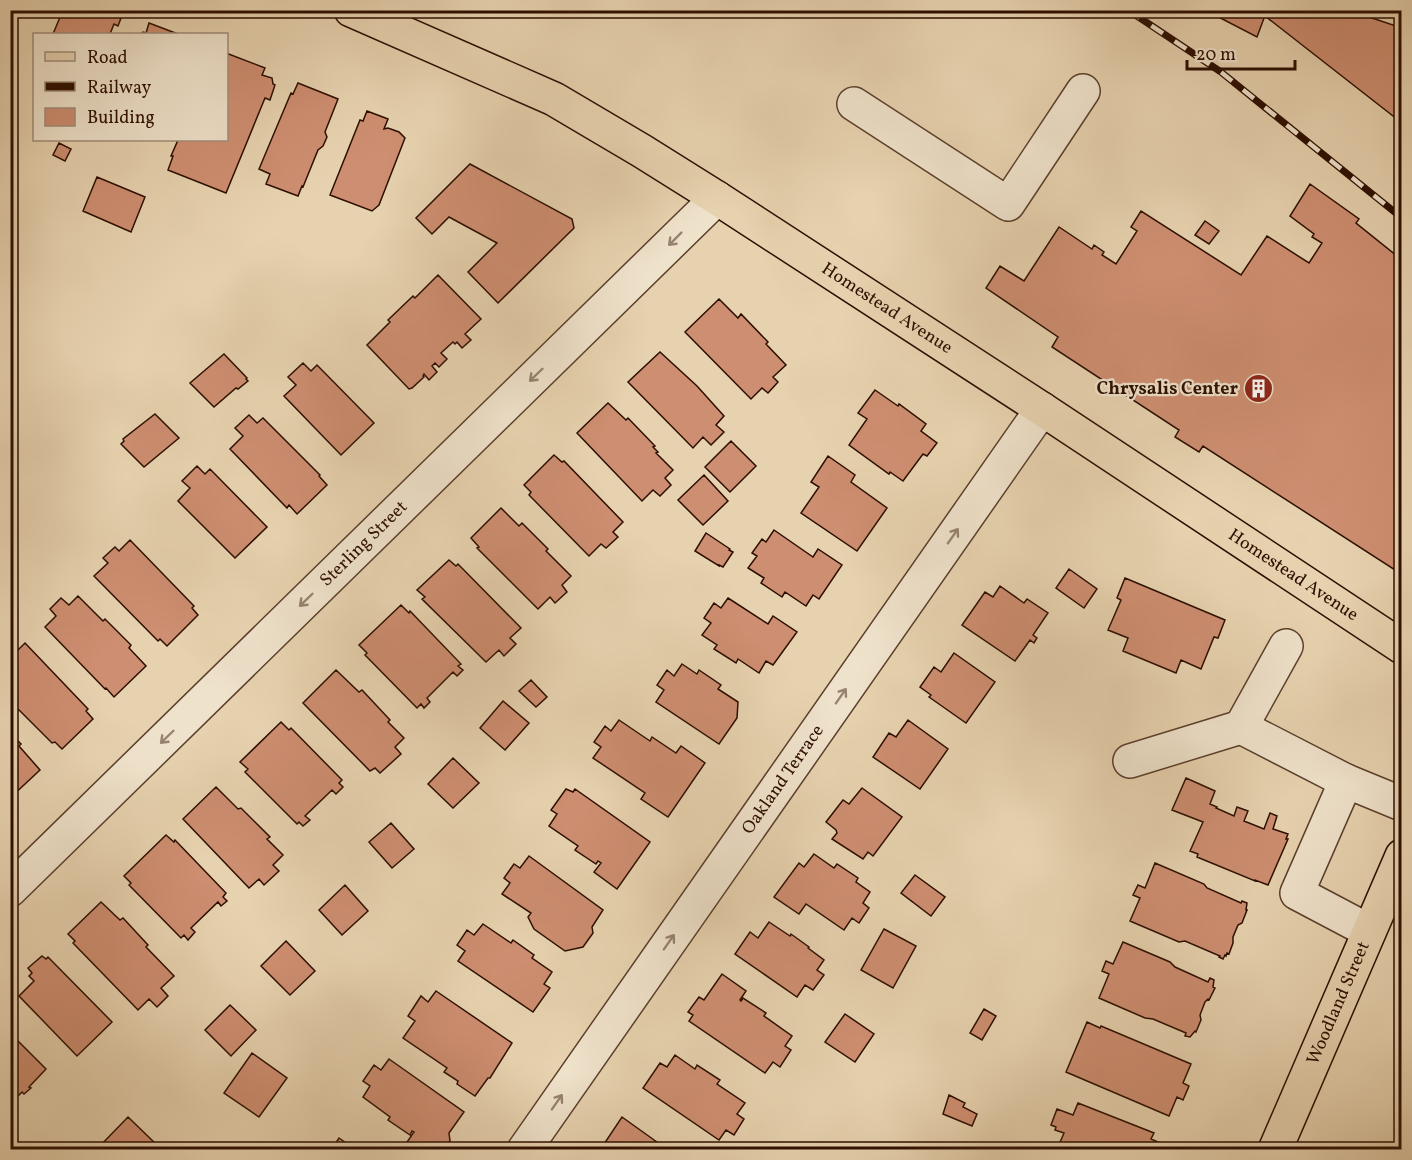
<svg xmlns="http://www.w3.org/2000/svg" width="1412" height="1160" font-family="Vollkorn,serif">
  <rect width="100%" height="100%" fill="#e7d2af"/>
  <filter id="stains"><feTurbulence type="fractalNoise" baseFrequency=".00333" numOctaves="4"/><feColorMatrix values="0 0 0 0 .2 0 0 0 0 .09 0 0 0 0 .02 0 0 0 .5 -.17"/></filter>
  <radialGradient id="worn" r=".72"><stop offset=".6" stop-color="#630" stop-opacity="0"/><stop offset="1" stop-color="#630" stop-opacity=".3"/></radialGradient>
  <path fill="#ce8e71" stroke="#2c0e00" stroke-width="1.5" d="M63 10H112L111 13 121 18 118 26 114 24 110 34H53Z
    M1205 10H1267L1257 37Z
    M1267 10H1355L1354 12 1402 28V123L1265 16Z
    M149 23 178 34H141L143 32 146 33Z
    M226 53 265 68 262 75 272 78 273 84 275 85 270 100 265 98 226 193 168 170 173 156H171L178 140H226Z
    M298 83 338 99 325 132 327 137 323 146 318 150 303 187 302 186 298 196 266 184 270 174 259 169 291 93 293 94Z
    M367 111 388 119 384 129 388 128 399 132 405 138 379 205 372 211 330 195 360 120 363 121Z
    M59 143 71 149 65 161 53 155Z
    M470 164 572 219 574 228 498 303 468 272 497 243 449 217 432 234 416 218Z
    M97 177 145 197 131 232 83 211Z
    M1310 184 1359 219 1356 223 1402 260V559L1395 570 1203 446 1199 452 1175 437 1179 430 1052 347 1058 337 986 288 1000 266 1024 281 1059 227 1092 249 1094 245 1104 252 1102 255 1116 264 1137 231 1131 227 1141 211 1241 275 1267 236 1309 263 1322 243 1312 237 1314 234 1290 216Z
    M1205 221 1219 231 1209 244 1195 235Z
    M438 275 481 319 465 334 471 340 462 348 457 342 455 344 453 342 441 353 447 359 439 367 435 363 432 366 437 372 429 380 424 374 423 376 424 377 412 388 409 389 367 345 390 322 388 320 413 296 415 298Z
    M719 299 738 318 741 314 768 342 766 344 786 365 773 377 778 382 768 393 762 388 751 399 685 332Z
    M660 352 697 386 724 416 716 425 724 432 711 445 703 437 693 448 628 382Z
    M224 354 247 378 246 379 248 381 238 389 236 388 214 407 190 383Z
    M303 363 311 371 317 365 374 423 341 455 284 396 296 385 288 377Z
    M875 390 898 406 899 404 926 424 921 431 937 443 927 456 923 454 903 481 890 472 889 474 849 445 867 419 858 413Z
    M608 403 626 420 628 418 655 446 653 447 658 452 656 453 673 470 665 478 671 485 660 496 653 490 642 501 577 433Z
    M155 414 179 438 144 467 121 444 124 441 123 439Z
    M249 415 257 423 263 418 320 475 319 476 327 485 297 514 289 505 287 508 230 449 243 436 235 428Z
    M731 441 756 466 730 492 705 467Z
    M554 455 562 462 564 461 623 522 613 532 618 537 606 548 601 544 589 556 529 495 531 492 524 485Z
    M828 456 855 475 851 482 887 508 857 551 801 513 819 487 811 482Z
    M197 466 205 474 210 469 267 527 235 558 178 501 190 488 182 481Z
    M704 475 728 501 703 525 678 500Z
    M501 508 519 526 522 523 548 549 546 551 571 576 562 585 567 592 555 603 550 597 538 609 477 548 479 547 471 538Z
    M774 530 813 557 818 549 842 565 819 599 813 595 806 606 785 592 782 597 761 583 764 578 748 568 757 556 752 553 762 539 766 542Z
    M706 533 730 549 729 550 733 552 723 567 719 565V566L695 551Z
    M130 540 194 606 192 608 198 615 167 646 160 639 158 641 94 576 108 563 103 558 115 547 119 551Z
    M449 560 456 566 458 564 521 628 510 638 516 644 504 656 499 650 486 662 422 599 425 597 417 590Z
    M1069 569 1097 589 1084 608 1056 588Z
    M1125 578 1225 620 1218 638 1214 637 1201 669 1181 660 1176 673 1123 651 1128 638 1108 630 1121 600 1117 598Z
    M1000 586 1024 603 1027 599 1048 613 1033 635 1037 638 1034 643 1030 640 1015 661 962 625 985 592 993 597Z
    M78 596 103 621 105 619 131 645 129 648 146 666 114 697 106 688 105 689 45 627 56 616 50 609 61 598 69 605Z
    M728 598 768 624 773 616 797 632 773 665 766 661 759 673 738 659 736 663 714 649 717 645 702 635 711 623 704 618 714 603 721 608Z
    M401 605 409 613 410 611 461 664 458 666 463 670 457 676 453 672 427 698 430 702 424 708 421 704 417 708 365 655 367 653 359 645Z
    M25 643 88 709 86 711 93 719 62 749 55 742 52 743 10 701V650L14 654Z
    M954 653 995 682 966 723 929 697 931 695 920 687 934 667 941 672Z
    M682 664 697 674 699 670 721 685 718 689 738 702 737 718 719 744 656 702 664 690 657 685 667 670 674 676Z
    M336 670 359 692 362 690 390 720 388 722 404 738 395 747 401 754 380 773 375 768 370 771 303 703Z
    M531 680 547 697 536 707 519 691Z
    M503 701 529 723 505 750 480 728Z
    M619 720 650 741 652 737 676 753 681 746 705 763 668 817 641 799 645 793 593 758 601 747 594 742 605 726 611 731Z
    M908 720 948 749 920 789 873 757 889 733 896 737Z
    M281 722 289 730 291 728 342 780 339 783 343 787 336 794 332 790 305 816 310 820 303 826 299 822 297 824 245 772 248 769 240 762Z
    M10 733 21 744 19 746 40 770 10 798Z
    M453 758 479 783 453 808 428 784Z
    M1186 778 1215 791 1210 804 1217 807 1216 808 1234 816 1237 807 1248 811 1244 821 1264 829 1270 813 1277 816 1273 829 1288 834 1286 839H1288L1268 885 1255 880V881L1197 857 1198 854 1190 851 1203 822 1172 810Z
    M216 787 238 809 241 808 270 837 267 839 283 855 273 865 279 871 264 885 259 879 249 888 183 819Z
    M862 788 902 817 873 856 868 852 863 859 832 839 837 833 836 830 826 822 843 800 849 804Z
    M566 789 573 792 575 789 650 842 617 889 594 872 601 863 598 861 596 864 575 850 578 846 549 826 557 814 551 810Z
    M391 823 414 849 392 868 369 842Z
    M166 835 174 842 175 840 226 893 223 897 227 901 221 906 218 902 191 928 195 932 188 940 184 935 181 938 129 885 131 883 124 876Z
    M814 854 834 868 837 864 858 878 856 882 870 892 863 903 869 908 859 923 852 918 844 930 806 904 799 914 774 897 799 863 804 867Z
    M529 856 603 910 592 927 593 933 583 947 565 951 534 929 528 917 531 913 502 894 510 883 504 878 514 864 520 868Z
    M1155 863 1204 884 1207 888 1241 903 1242 901 1247 903 1246 910H1247L1242 923 1238 925 1233 937V943L1229 954 1227 953 1226 956 1225 955 1223 959 1219 957 1220 956 1185 941 1179 942 1130 921 1140 898 1133 895 1138 885 1145 888Z
    M915 875 945 897 931 916 901 893Z
    M345 885 368 911 342 935 319 910Z
    M101 902 120 920 123 918 148 945 146 947 174 976 161 988 168 996 157 1007 149 999 138 1010 73 943 75 941 68 934Z
    M769 922 790 936 791 934 809 947 808 948 824 960 817 970 824 975 813 990 805 985 797 997 735 954 750 932 758 938Z
    M483 924 511 943 513 940 534 955 532 958 552 972 544 984 550 988 533 1012 458 961 465 951 457 945 467 930 474 935Z
    M884 929 916 946 893 988 861 970Z
    M286 941 315 971 290 995 261 966Z
    M1123 942 1170 962 1175 967 1208 982 1210 978 1214 980 1213 987 1215 988 1209 1000 1208 999 1205 1002 1200 1015 1201 1020 1196 1032 1195 1031 1190 1037 1185 1036 1186 1033 1153 1019 1145 1018 1099 998 1109 974 1102 971 1106 961 1113 964Z
    M42 956 46 959 48 957 112 1022 77 1056 19 996 34 981 29 976 32 973 28 968Z
    M722 974 746 991 740 1000 741 1001 743 998 766 1013 764 1016 792 1036 785 1046 791 1050 780 1067 773 1062 765 1073 689 1021 693 1015 688 1012 699 997 704 1000Z
    M436 991 512 1043 490 1078H488L475 1096 457 1084 458 1081 444 1072 447 1068 403 1038 415 1021 408 1016 421 996 428 1002Z
    M230 1005 256 1030 231 1056 205 1030Z
    M984 1009 996 1016 982 1040 970 1033Z
    M845 1014 874 1034 855 1062 825 1042Z
    M1087 1022 1100 1028 1101 1026 1191 1064 1183 1083 1189 1086 1183 1100 1177 1097 1169 1116 1066 1072Z
    M10 1033 46 1069 29 1087 31 1088 24 1094 22 1092 10 1104Z
    M252 1053 287 1078 259 1117 224 1093Z
    M675 1055 695 1069 697 1065 720 1080 717 1084 745 1103 737 1114 744 1119 734 1135 726 1130 719 1140 643 1088 660 1063 667 1067Z
    M389 1059 464 1112 449 1133 450 1141 444 1150H417L407 1142 414 1132 412 1131 410 1135 388 1120 390 1117 363 1097 370 1086 363 1081 374 1065 381 1070Z
    M949 1095 965 1103 963 1107 977 1114 972 1126 943 1114Z
    M1078 1103 1154 1133 1151 1139 1160 1143 1158 1150H1064L1058 1147 1064 1133 1055 1130 1056 1127 1051 1125 1057 1109 1073 1115Z
    M128 1117 157 1145 152 1150H96Z
    M622 1117 668 1150H600Z
    M339 1138 355 1149 357 1147 361 1150H331Z"/>
  <g fill="none" stroke-linecap="round" stroke-linejoin="round">
    <defs>
      <g id="minor">
        <path d="M854 104 1008 204 1083 91"/>
        <path d="M1241 727 1346 781"/>
        <path d="M1130 761 1241 727 1286 646"/>
        <path id="s1" d="M10 890 717 198"/>
        <path d="M1369 931 1297 893 1346 781 1402 804"/>
        <path id="s2" d="M524 1150 1042 409"/>
      </g>
      <g id="major">
        <path id="s3" d="M351 10 554 99 642 151 717 198 1042 409 1402 647"/>
        <path id="s4" d="M1275 1150 1402 856"/>
      </g>
    </defs>
    <use href="#minor" stroke="#5b3f2c" stroke-width="36"/>
    <use href="#major" stroke="#2c0e00" stroke-width="36"/>
    <use href="#minor" stroke="#efe2cb" stroke-width="33"/>
    <use href="#major" stroke="#e7d2af" stroke-width="33"/>
    <defs>
      <path id="rail" d="M1128 10 1221 72 1402 218"/>
    </defs>
    <use href="#rail" stroke="#2c0e00" stroke-width="7"/>
    <use href="#rail" stroke="#efe2cb" stroke-width="4.5" stroke-dasharray="14" stroke-linecap="butt"/>
  </g>
  <defs><path id="oneway-shaft" d="M-6 0H5M1.5-3L5.5 0L1.5 3" fill="none" stroke-width="1.6" stroke-linecap="round" stroke-linejoin="round" transform="scale(1.5)"/></defs>
  <g stroke="#978370">
    <use href="#oneway-shaft" transform="translate(675 239) rotate(135)"/>
    <use href="#oneway-shaft" transform="translate(536 375) rotate(136)"/>
    <use href="#oneway-shaft" transform="translate(953 536) rotate(-55)"/>
    <use href="#oneway-shaft" transform="translate(306 600) rotate(136)"/>
    <use href="#oneway-shaft" transform="translate(841 696) rotate(-55)"/>
    <use href="#oneway-shaft" transform="translate(167 737) rotate(136)"/>
    <use href="#oneway-shaft" transform="translate(669 942) rotate(-55)"/>
    <use href="#oneway-shaft" transform="translate(557 1102) rotate(-55)"/>
  </g>
  <defs>
    <symbol id="building-disc" viewBox="-11 -11 22 22"><circle r="9.5" fill="#8f2418" stroke="#efe2cb"/><path d="M-4-6H4V6H1V3H-1V6H-4ZM-2.5-4.3h1.7v1.8h-1.7ZM.8-4.3h1.7v1.8H.8ZM-2.5-1h1.7V.8h-1.7ZM.8-1h1.7V.8H.8Z" fill="#fff"/></symbol>
  </defs>
  <g fill-rule="evenodd">
    <use href="#building-disc" x="1242" y="372" width="33" height="33"/>
  </g>
  <g text-anchor="middle" dominant-baseline="central" stroke-width="4.5" stroke-linejoin="round" paint-order="stroke">
    <g font-size="18" fill="#2c0e00" stroke="#efe2cb">
      <text stroke="none"><textPath href="#s3" startOffset="615">Homestead Avenue</textPath></text>
      <text stroke="none"><textPath href="#s1" startOffset="495">Sterling Street</textPath></text>
      <text stroke="none"><textPath href="#s3" startOffset="1101">Homestead Avenue</textPath></text>
      <text stroke="none"><textPath href="#s2" startOffset="452">Oakland Terrace</textPath></text>
      <text stroke="none"><textPath href="#s4" startOffset="160">Woodland Street</textPath></text>
    </g>
    <g font-size="18" font-weight="bold" fill="#2c0e00" stroke="#efe2cb" text-anchor="end">
      <text x="1238" y="389">Chrysalis Center</text>
    </g>
  </g>
  <rect width="1412" height="1160" fill="none" stroke="#e7d2af" stroke-width="36"/>
  <rect x="12" y="12" width="1388" height="1136" fill="none" stroke="#2c0e00" stroke-width="3"/>
  <rect x="18" y="18" width="1376" height="1124" fill="none" stroke="#2c0e00" stroke-width="1.5"/>
  <rect x="33" y="33" width="195" height="108" fill="#efe2cb" stroke="#a18d7a" stroke-width="1.5"/>
  <rect x="45" y="52" width="30" height="9" fill="#e7d2af" stroke="#a18d7a" stroke-width="1.5"/>
  <text x="87" y="63" font-size="18" fill="#2c0e00">Road</text>
  <rect x="45" y="82" width="30" height="9" fill="#2c0e00" stroke="#a18d7a" stroke-width="1.5"/>
  <text x="87" y="93" font-size="18" fill="#2c0e00">Railway</text>
  <rect x="45" y="108" width="30" height="18" fill="#ce8e71" stroke="#a18d7a" stroke-width="1.5"/>
  <text x="87" y="123" font-size="18" fill="#2c0e00">Building</text>
  <path d="M1187 60v9h108v-9" fill="none" stroke="#2c0e00" stroke-width="3"/>
  <text x="1196" y="60" font-size="18" fill="#2c0e00" stroke="#efe2cb" stroke-width="4.5" paint-order="stroke">20 m</text>
  <rect width="100%" height="100%" filter="url(#stains)"/>
  <rect width="100%" height="100%" fill="url(#worn)"/>
</svg>
